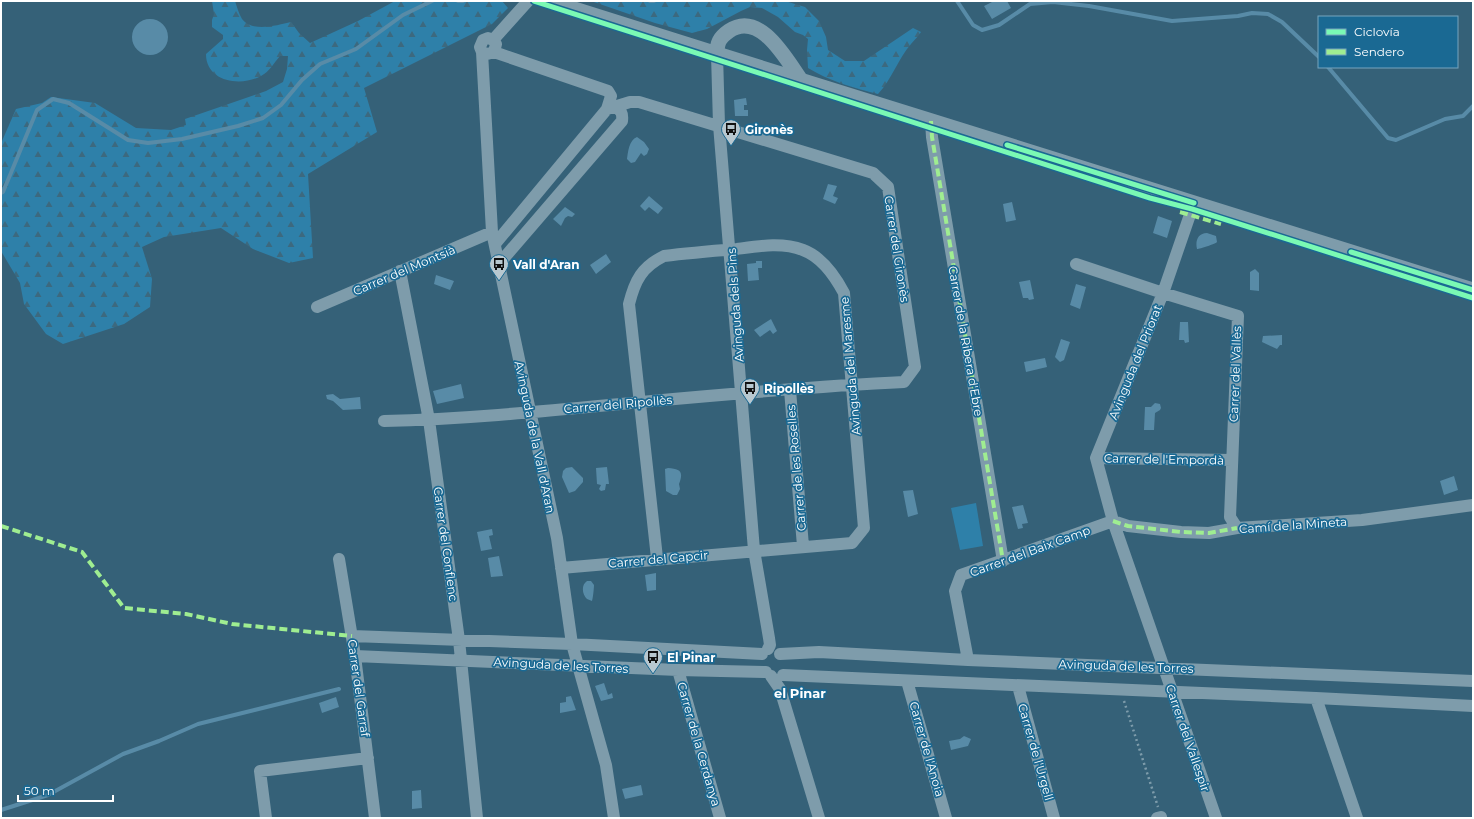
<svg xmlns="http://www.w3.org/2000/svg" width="1474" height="819" font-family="Montserrat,sans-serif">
  <defs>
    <pattern id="forest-firs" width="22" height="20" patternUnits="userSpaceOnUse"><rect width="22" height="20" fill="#2e80a9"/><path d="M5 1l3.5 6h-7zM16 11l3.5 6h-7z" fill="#3c697f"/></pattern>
  </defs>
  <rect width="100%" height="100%" fill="#356178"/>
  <path fill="#2e80a9" d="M976 503 983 546 960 550 951 508Z"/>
  <path fill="url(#forest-firs)" d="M212 1H235C237 7 239 14 242 19 253 33 277 25 291 22L299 33 310 43 358 21 395 1H502L508 8 492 24 364 88 377 132 308 174 313 258 289 263 253 249 221 228 164 237 142 247 152 279 150 307 124 324 63 344 46 334 24 304 20 283 1 251V157L2 141 16 109 42 103 51 97 95 103 136 128 171 130 186 125 185 119 266 91 283 82 287 69 288 56H280C273 64 270 71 261 76 241 87 206 82 206 54L223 39V35L212 27V20L214 14Z
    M591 1H785L805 7 819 21 826 37 828 50 845 61H864L913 28 921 32C918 37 915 39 911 44 898 59 892 79 878 94 854 88 829 81 808 68L807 50 808 39 803 35 795 32 778 17 762 8 750 7 741 11 707 29 692 33 655 23Z"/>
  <path fill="#588ba7" d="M994 1H1007L1011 8 992 19 984 6Z
    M132 37a18 18 0 1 1 36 0a18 18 0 1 1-36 0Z
    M746 98 747 105H744V110H748V116H735L734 100Z
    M637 137 644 142 649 149 647 154 644 156 641 153 635 162 631 163 627 159C628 152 629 140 637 137Z
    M828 184 837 186 833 196 838 198 835 204 823 199Z
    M649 196 663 208 658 214 649 207 645 211 640 206Z
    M1012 202 1016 220 1006 222 1003 204Z
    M565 207 575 214 572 217 568 216 565 218 561 226 553 219Z
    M1158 216 1172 221 1167 238 1153 233Z
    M1207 233 1216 236 1217 242C1215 244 1200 249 1197 249 1195 241 1198 233 1207 233Z
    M606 254 611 262 596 274 590 265Z
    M756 261H762V268H758L759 280 748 281 747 264 756 263Z
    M1255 269 1259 273V291L1250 290V272Z
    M436 275 454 281 450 290 434 284Z
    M1030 280 1034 299 1029 300 1028 298H1023L1019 282Z
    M1076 284 1086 287 1080 309 1070 305Z
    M771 319 777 331 773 334 770 330 760 337 754 330Z
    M1180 322H1188L1189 342 1185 343 1184 340H1179Z
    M1282 335V345H1280L1277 349 1262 342 1263 336Z
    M1061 339 1070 342 1064 360 1060 362 1055 357Z
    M1045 358 1047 367 1026 372 1024 362Z
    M461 384 464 398 437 404 433 391Z
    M333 394 340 399 360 397 361 409 343 410 333 401 327 399 326 395Z
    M1155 403 1160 404 1161 408 1160 410 1155 413 1154 430H1144L1145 407H1151Z
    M572 467 583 478V482L575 491 569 493 562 477 563 471 566 468Z
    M607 467 609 484H606L605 490 601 491 599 489 601 485 597 484 596 468Z
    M668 468C680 469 684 471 679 484L680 489 677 495H673L666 491 665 469Z
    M1454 476 1458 490 1444 495 1440 481Z
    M913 490 918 514 908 517 903 491Z
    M1023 505 1028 523 1022 524 1023 528 1018 529 1012 507Z
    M492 529 493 535 489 536 492 549 481 551 477 532Z
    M499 556 503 576 491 577 488 558Z
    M656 573V590L647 591 645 575Z
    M587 581H591L594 585C594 588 593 598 592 601L587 599C582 594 581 585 587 581Z
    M604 683 608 695 612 693 613 698 601 701 595 686Z
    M571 696 576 710 560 713V703L566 702V697Z
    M336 697 339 707 322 713 319 703Z
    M964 736 971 739 968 746 951 750 949 741 960 739Z
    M641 785 643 795 625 799 622 789Z
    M421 790 422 808 412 809V791Z"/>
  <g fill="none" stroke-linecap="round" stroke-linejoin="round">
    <path stroke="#588ba7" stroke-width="4" d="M458 1H463
      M650 1H654
      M957 1 973 25 982 30 999 25 1030 4 1053 2 1089 6 1172 21 1238 16 1252 13 1268 14 1282 22 1319 57
      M1328 67 1388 138 1396 140 1445 119 1463 116 1473 106
      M1 193 3 192 37 110 53 99 69 103 128 140 148 143 182 139 238 126 263 118 281 105 302 80 320 64 356 49 403 15 432 1
      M1 810 48 795 123 754 159 741 198 724 339 689"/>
    <path stroke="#7e9cab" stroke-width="2.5" stroke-dasharray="2 3" stroke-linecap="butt" d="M1124 701 1158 807"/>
    <path stroke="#7e9cab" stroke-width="12" d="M493 40 528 1
      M482 52 487 54 494 52 496 44 493 40 488 38 483 40 480 47 482 52 492 232 557 538 572 644 606 765 614 818
      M494 52 608 91 611 96 607 109 495 244
      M717 54 719 125 754 550 769 638 770 645 768 649
      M931 121 932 137 1003 561
      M1194 203 1163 293 1096 458 1113 521 1216 818
      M1076 264 1163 293 1238 316 1230 517 1237 528
      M498 265 622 121C623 113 621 110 614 106
      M400 271 429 420 459 640 477 818
      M317 307 492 232
      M790 390 803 546
      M384 421C470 419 556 410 641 402 729 394 816 386 904 382L915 367 888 187 873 173 639 102H630L607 109
      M1096 458 1232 460
      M1113 521 1128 526 1181 532 1209 533 1237 528 1362 520 1473 505
      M339 559 355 656 375 818
      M561 568 852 543 864 528 844 293C835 276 822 257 803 250 782 242 759 246 737 249 712 251 688 253 664 256 642 267 635 280 629 304L657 558
      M352 636 572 644 762 654
      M780 654 819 652 968 660 1473 681
      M355 656 678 670 766 672
      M968 660 955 591 961 575 1113 521
      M678 670 720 818
      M783 675 1316 698 1473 706
      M771 676 780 689 819 818
      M907 681 946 818
      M1018 686 1054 818
      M1316 698 1357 818
      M266 818 260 771 368 758
      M1157 818 1161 817"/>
    <path stroke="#7e9cab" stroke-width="15" d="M549 1 717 54 1473 290
      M717 54C717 43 719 38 729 31 760 10 786 59 801 80"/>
    <path stroke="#9fed91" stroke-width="4" stroke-dasharray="8 4" stroke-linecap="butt" d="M931 121 932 137 1003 561
      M1180 212 1221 224
      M1113 521 1128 526 1181 532 1209 533 1237 528
      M1 526 82 552 124 608 186 614 232 624 352 636"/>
    <defs>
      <path id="cycleway" d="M534 1 1150 198 1192 209 1473 298
        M1007 145 1194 203
        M1351 252 1473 290"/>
    </defs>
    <use href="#cycleway" stroke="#1a6993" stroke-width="8"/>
    <use href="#cycleway" stroke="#7af9b4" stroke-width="5"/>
  </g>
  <defs>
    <symbol id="bus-pin" viewBox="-11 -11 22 30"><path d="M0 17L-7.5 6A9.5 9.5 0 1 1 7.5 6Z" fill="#b8c8d0" stroke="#1a6993"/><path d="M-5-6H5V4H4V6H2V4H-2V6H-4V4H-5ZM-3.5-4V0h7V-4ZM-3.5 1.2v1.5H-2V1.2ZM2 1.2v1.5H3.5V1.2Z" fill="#111"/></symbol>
  </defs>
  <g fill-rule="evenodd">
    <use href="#bus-pin" x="720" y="118" width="22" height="30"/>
    <use href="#bus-pin" x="488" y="253" width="22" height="30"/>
    <use href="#bus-pin" x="739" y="377" width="22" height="30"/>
    <use href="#bus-pin" x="642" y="646" width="22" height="30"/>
  </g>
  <g text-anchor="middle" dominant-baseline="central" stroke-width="3.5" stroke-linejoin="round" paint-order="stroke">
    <g font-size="12" font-weight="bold" fill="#fff" stroke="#1a6993" text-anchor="start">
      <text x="745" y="129">Gironès</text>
      <text x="513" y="264">Vall d'Aran</text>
      <text x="764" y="388">Ripollès</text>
      <text x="667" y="657">El Pinar</text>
    </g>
    <g font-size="12" fill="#fff" stroke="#1a6993">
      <text transform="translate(897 249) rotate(81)">Carrer del Gironès</text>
      <text transform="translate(404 270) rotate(-23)">Carrer del Montsià</text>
      <text transform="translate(735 305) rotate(-94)">Avinguda dels Pins</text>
      <text transform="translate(966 341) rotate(80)">Carrer de la Ribera d'Ebre</text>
      <text transform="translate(1135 362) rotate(-68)">Avinguda del Priorat</text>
      <text transform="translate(850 366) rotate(-95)">Avinguda del Maresme</text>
      <text transform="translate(1235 374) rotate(-88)">Carrer del Vallès</text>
      <text transform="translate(618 404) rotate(-5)">Carrer del Ripollès</text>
      <text transform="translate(535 437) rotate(78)">Avinguda de la Vall d'Aran</text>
      <text transform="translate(1164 459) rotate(1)">Carrer de l'Empordà</text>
      <text transform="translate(796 468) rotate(-95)">Carrer de les Roselles</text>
      <text transform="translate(1293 525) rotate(-4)">Camí de la Mineta</text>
      <text transform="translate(446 544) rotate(82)">Carrer del Conflenc</text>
      <text transform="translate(1030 551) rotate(-20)">Carrer del Baix Camp</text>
      <text transform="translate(658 559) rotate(-5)">Carrer del Capcir</text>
      <text transform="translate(561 665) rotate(3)">Avinguda de les Torres</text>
      <text transform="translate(1126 666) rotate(2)">Avinguda de les Torres</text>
      <text transform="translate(359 688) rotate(82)">Carrer del Garraf</text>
      <text transform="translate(1188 738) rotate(71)">Carrer del Vallespir</text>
      <text transform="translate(699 744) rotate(74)">Carrer de la Cerdanya</text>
      <text transform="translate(927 749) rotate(74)">Carrer de l'Anoia</text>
      <text transform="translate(1036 752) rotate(74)">Carrer de l'Urgell</text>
    </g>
    <g font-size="13" font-weight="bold" fill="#fff" stroke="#1a6993">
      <text x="800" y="693">el Pinar</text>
    </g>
  </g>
  <rect width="1474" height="819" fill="none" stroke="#ffffff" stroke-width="4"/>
  <rect x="1318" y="16" width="140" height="52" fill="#1a6993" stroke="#76a5be"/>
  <rect x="1326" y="29" width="20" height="6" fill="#7af9b4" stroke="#76a5be"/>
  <text x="1354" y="36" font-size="12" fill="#ffffff">Ciclovía</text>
  <rect x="1326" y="49" width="20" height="6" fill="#9fed91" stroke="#76a5be"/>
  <text x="1354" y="56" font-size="12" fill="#ffffff">Sendero</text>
  <path d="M18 795v6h95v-6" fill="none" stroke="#ffffff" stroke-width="2"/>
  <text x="24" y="795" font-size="12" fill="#ffffff" stroke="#1a6993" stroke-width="3" paint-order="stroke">50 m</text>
</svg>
